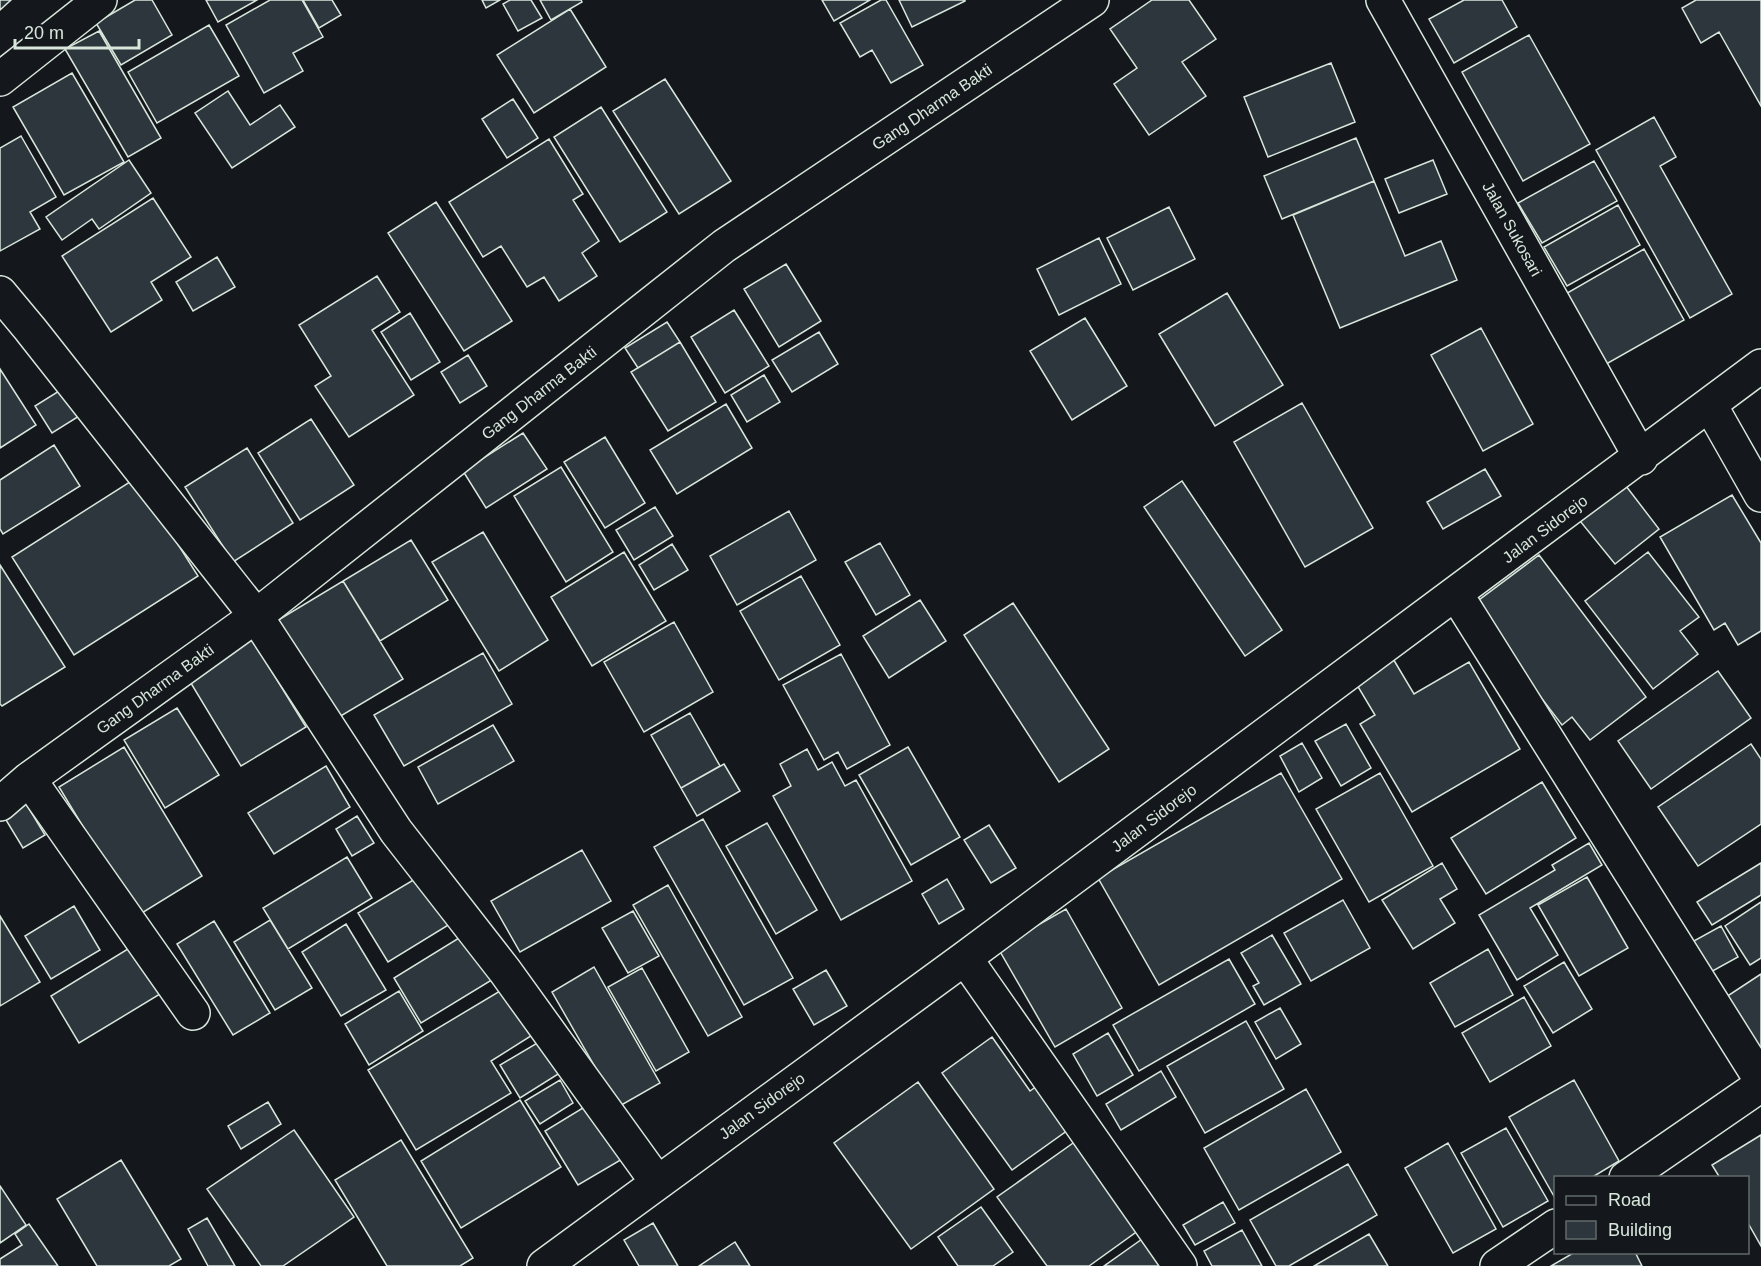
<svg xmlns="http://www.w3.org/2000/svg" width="1761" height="1266" font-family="Arial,sans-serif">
  <rect width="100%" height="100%" fill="#14181c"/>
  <path fill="#2c363c" stroke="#d8e6dc" stroke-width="1.5" d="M0 0H11L0 10Z
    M135 0H152L172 35 121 65 96 23Z
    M206 0H257L218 22Z
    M270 0H302L323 37 293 53 303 71 264 93 226 25Z
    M303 0H332L341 15 319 28Z
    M482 0H500L486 8Z
    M510 0H531L542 18 518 31 503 4Z
    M540 0H581L582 2 551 20Z
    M822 0H870L834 21Z
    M881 0H886L923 65 891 83 872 50 860 57 840 23Z
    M899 0H965V1L912 27Z
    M1152 0H1189L1216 39 1182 62 1206 96 1149 135 1114 84 1137 68 1110 29Z
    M1464 0H1502L1517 27 1454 63 1429 19Z
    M1696 0H1761V106L1719 32 1701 43 1682 8Z
    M570 9 606 67 534 113 497 55Z
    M209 25 239 76 157 123 128 72Z
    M99 31 161 138 128 157 65 49Z
    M1529 35 1590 144 1523 181 1462 72Z
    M1331 63 1355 122 1268 157 1244 97Z
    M72 73 124 162 64 195 13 107Z
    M665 79 731 181 679 214 613 111Z
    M228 91 250 125 280 105 295 127 232 168 195 113Z
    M513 99 538 138 507 158 482 119Z
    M601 107 667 212 620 242 554 137Z
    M1654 117 1676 157 1660 166 1732 294 1690 318 1596 150Z
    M21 136 56 197 30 212 40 229 0 251V148Z
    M1356 138 1374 181 1282 219 1264 176Z
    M549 139 583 194 573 200 599 241 582 253 597 276 559 301 544 277 527 287 501 246 483 257 449 202Z
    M129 160 151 193 99 229 92 219 62 240 46 217Z
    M1433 160 1447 194 1399 213 1385 179Z
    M1594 161 1617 201 1542 243 1518 203Z
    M1374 181 1405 256 1441 241 1457 280 1340 328 1293 215Z
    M153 198 191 257 151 282 162 300 111 332 62 256Z
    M436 202 512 321 464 351 388 233Z
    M1618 205 1640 245 1567 286 1544 247Z
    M1169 207 1195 259 1133 290 1107 238Z
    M1099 238 1121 284 1059 315 1037 269Z
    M1644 249 1684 320 1601 367 1562 296Z
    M217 257 235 287 193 311 176 282Z
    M786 264 821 321 779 347 744 289Z
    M377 276 400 312 372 330 414 395 349 437 315 386 331 376 299 325Z
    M1227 293 1283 385 1215 426 1159 334Z
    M734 310 769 366 725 393 691 337Z
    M410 313 440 362 411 380 381 332Z
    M1085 318 1127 386 1072 420 1030 351Z
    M667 322 680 342 638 368 625 348Z
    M1481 328 1533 424 1483 451 1431 355Z
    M819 332 838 364 792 392 772 360Z
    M680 342 716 402 668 431 631 372Z
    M468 355 487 386 460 403 441 372Z
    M0 369 36 425 0 448Z
    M764 375 780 402 747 422 731 395Z
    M67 386 84 413 52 433 35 406Z
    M1302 403 1373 528 1305 567 1234 442Z
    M726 404 752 448 677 494 650 450Z
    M311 419 354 485 300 520 258 453Z
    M523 433 547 469 486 508 463 471Z
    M605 437 645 503 605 528 564 462Z
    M54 445 80 486 3 534 0 529V480Z
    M247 448 293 523 233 562 185 487Z
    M561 467 613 552 566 582 514 496Z
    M1485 469 1501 496 1443 529 1427 502Z
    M136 478 198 576 74 655 12 557Z
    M1182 481 1282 630 1245 656 1144 507Z
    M1626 486 1659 529 1615 564 1580 521Z
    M1732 495 1761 543V631L1738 645 1725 623 1714 630 1660 537Z
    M655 507 673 536 634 560 616 530Z
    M789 511 816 560 737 605 710 556Z
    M483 532 548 640 499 671 432 562Z
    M411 540 448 600 380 641 343 581Z
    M880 543 910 595 876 615 845 562Z
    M672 544 688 570 654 590 639 565Z
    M624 552 666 621 592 666 551 597Z
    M1648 552 1699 617 1680 631 1698 654 1653 689 1585 601Z
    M1539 555 1646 697 1590 740 1572 717 1562 725 1471 606Z
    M0 565 65 667 2 706 0 704Z
    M801 576 840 645 779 680 740 611Z
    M343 581 403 679 334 720 275 622Z
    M920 600 946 641 889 678 863 636Z
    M1013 603 1109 749 1059 782 964 635Z
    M674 622 713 692 644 732 604 662Z
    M250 636 306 727 241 766 186 675Z
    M483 653 512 704 404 766 374 715Z
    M841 654 890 745 847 769 838 752 824 760 783 685Z
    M1392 657 1414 694 1469 662 1520 749 1412 812 1360 724 1375 715 1354 680Z
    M1718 671 1751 718 1651 789 1618 741Z
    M177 708 219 775 165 808 124 740Z
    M690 713 720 766 681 788 651 735Z
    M1346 724 1371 768 1341 786 1315 741Z
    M493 725 514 761 438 804 418 767Z
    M1302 743 1322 778 1299 792 1280 756Z
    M1751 744 1761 759V824L1698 866 1658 807Z
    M124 747 202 876 137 916 59 787Z
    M908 747 960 837 911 865 859 775Z
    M807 749 818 770 832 762 845 786 856 780 912 881 841 920 773 796 791 786 780 764Z
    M724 764 740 791 697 816 681 788Z
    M326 766 350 807 274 854 248 813Z
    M1281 773 1342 879 1159 985 1098 878Z
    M1380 773 1433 866 1369 902 1316 809Z
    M1542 782 1576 838 1486 894 1451 838Z
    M25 802 45 835 23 848 3 815Z
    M357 816 374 843 352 856 336 829Z
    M703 819 793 978 744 1005 654 847Z
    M767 823 817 910 776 934 726 846Z
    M989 825 1016 868 991 883 964 840Z
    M1589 843 1602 865 1530 908 1558 955 1517 980 1479 915 1555 870 1552 865Z
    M582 850 611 901 520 952 491 901Z
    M347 857 372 898 288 949 263 908Z
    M1442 863 1457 889 1440 899 1455 923 1413 949 1382 900Z
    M1761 863V895L1712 925 1697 902Z
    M420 876 450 924 388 962 358 913Z
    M1587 877 1628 948 1579 976 1538 905Z
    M947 879 964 909 939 924 922 894Z
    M668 885 742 1017 708 1036 633 905Z
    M1343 900 1370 948 1311 981 1284 933Z
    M1761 902V958L1750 965 1725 926Z
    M74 906 100 950 51 979 25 936Z
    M1066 909 1122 1008 1055 1047 998 948Z
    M633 911 659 956 628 973 602 928Z
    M0 916 40 982 0 1006Z
    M270 920 312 988 275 1010 234 942Z
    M214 921 270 1013 233 1035 177 944Z
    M346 924 386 990 341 1016 302 952Z
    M1721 926 1738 957 1709 973 1692 942Z
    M467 933 495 978 421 1023 394 978Z
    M1272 935 1301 984 1264 1005 1253 986 1259 983 1241 953Z
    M136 944 165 991 79 1043 51 996Z
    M1488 949 1513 995 1455 1027 1430 983Z
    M1229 959 1255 1004 1139 1071 1113 1025Z
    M1564 962 1592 1009 1553 1033 1524 986Z
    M594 967 660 1083 618 1107 552 992Z
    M642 968 689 1052 656 1071 608 987Z
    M826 970 847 1006 814 1025 793 989Z
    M1761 974V1049L1726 997Z
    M505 988 534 1034 491 1061 511 1093 416 1150 368 1070Z
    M399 991 423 1031 369 1065 345 1024Z
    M1524 997 1551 1046 1490 1082 1462 1033Z
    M1280 1008 1301 1044 1276 1059 1255 1022Z
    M1246 1021 1284 1089 1205 1133 1167 1066Z
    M1108 1033 1133 1075 1097 1096 1073 1054Z
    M992 1037 1030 1091 1037 1086 1068 1130 1012 1170 942 1073Z
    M544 1039 563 1071 520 1098 500 1065Z
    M1161 1071 1176 1097 1121 1130 1106 1104Z
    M560 1080 573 1103 540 1124 525 1101Z
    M1574 1080 1619 1161 1591 1178H1556L1555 1198 1509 1117Z
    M918 1082 994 1189 911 1249 834 1143Z
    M1306 1089 1341 1152 1239 1210 1204 1148Z
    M520 1100 561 1167 461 1228 421 1161Z
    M268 1102 281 1124 241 1149 228 1126Z
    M591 1103 624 1158 578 1185 545 1131Z
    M1506 1128 1548 1201 1503 1227 1461 1153Z
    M294 1130 354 1217 283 1266H261L207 1189Z
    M1761 1135V1246L1748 1223V1178H1720L1712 1165Z
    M401 1140 473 1258 460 1266H387L335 1180Z
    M1076 1141 1139 1230 1089 1266H1047L997 1197Z
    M1448 1143 1496 1229 1453 1253 1405 1168Z
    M121 1160 181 1259 169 1266H97L57 1199Z
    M1348 1164 1377 1215 1289 1266H1276L1250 1220Z
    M0 1186 26 1225 0 1243Z
    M1223 1202 1235 1223 1195 1245 1183 1225Z
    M981 1207 1013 1252 993 1266H958L938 1237Z
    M207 1218 235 1266H208L188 1229Z
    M653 1223 678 1266H639L624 1240Z
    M29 1224 58 1266H0V1259L22 1245 15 1234Z
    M1242 1230 1262 1266H1212L1204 1251Z
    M1369 1234 1388 1266H1314Z
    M1145 1237 1166 1266H1104Z
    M735 1242 750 1266H699Z
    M1575 1252H1635L1642 1266H1551Z"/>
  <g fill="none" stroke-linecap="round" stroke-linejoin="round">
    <defs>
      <path id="minor" d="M1383 0 1641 458
        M0 79 100 0
        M0 293 30 329 256 616 396 831 505 971 657 1182
        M1710 405 1761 495
        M1456 594 1761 1080
        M29 779 193 1013
        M0 804 29 779 256 616 724 246 1092 0
        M965 958 1180 1266
        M1626 1178 1761 1085
        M544 1266 965 958 1761 366
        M1497 1266 1556 1226"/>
    </defs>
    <use href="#minor" stroke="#d8e6dc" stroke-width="36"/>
    <use href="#minor" stroke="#14181c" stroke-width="33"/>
  </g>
  <g text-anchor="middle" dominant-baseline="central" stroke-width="4.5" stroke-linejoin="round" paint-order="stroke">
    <g font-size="16" fill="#d8e6dc" stroke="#14181c">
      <text transform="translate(932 107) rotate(-34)">Gang Dharma Bakti</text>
      <text transform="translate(1512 229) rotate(61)">Jalan Sukosari</text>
      <text transform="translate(539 393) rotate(-38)">Gang Dharma Bakti</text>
      <text transform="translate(1545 529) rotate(-37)">Jalan Sidorejo</text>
      <text transform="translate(155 689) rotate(-36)">Gang Dharma Bakti</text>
      <text transform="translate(1154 818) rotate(-37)">Jalan Sidorejo</text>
      <text transform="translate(762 1106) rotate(-36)">Jalan Sidorejo</text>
    </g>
  </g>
  <rect x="1554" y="1176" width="195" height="78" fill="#14181c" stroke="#626a69" stroke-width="1.5"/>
  <rect x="1566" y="1196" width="30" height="9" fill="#14181c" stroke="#626a69" stroke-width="1.5"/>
  <text x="1608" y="1206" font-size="18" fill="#d8e6dc">Road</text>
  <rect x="1566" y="1221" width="30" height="18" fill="#2c363c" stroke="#626a69" stroke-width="1.5"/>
  <text x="1608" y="1236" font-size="18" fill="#d8e6dc">Building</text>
  <path d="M15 39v9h124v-9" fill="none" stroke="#d8e6dc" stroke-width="3"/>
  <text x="24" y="39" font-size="18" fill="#d8e6dc" stroke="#14181c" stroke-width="4.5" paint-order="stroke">20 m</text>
</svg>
